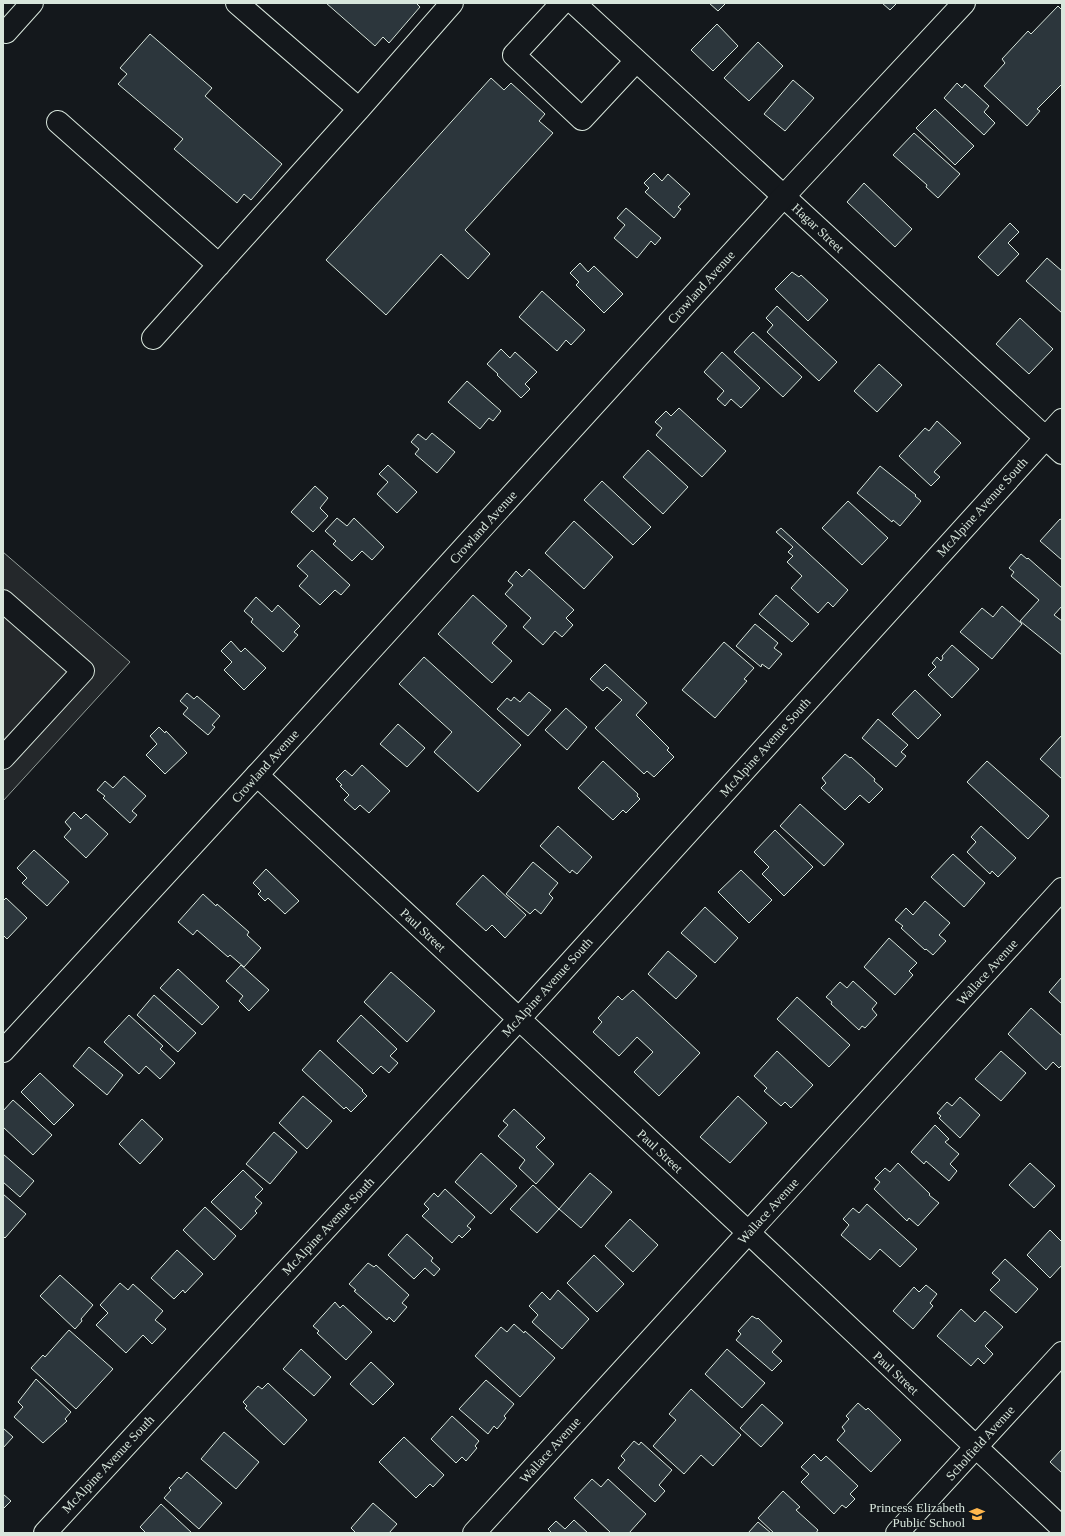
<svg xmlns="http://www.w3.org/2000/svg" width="1065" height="1536" font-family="Georgia,serif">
  <rect width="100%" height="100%" fill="#14181c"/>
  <path fill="#24282b" stroke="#939e99" d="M3 552 130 662 3 801Z"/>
  <path fill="#2c363c" stroke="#d8e6dc" d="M326 3H416L420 7 389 43 383 37 375 46Z
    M709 3H726L718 11Z
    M882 3H897L890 10Z
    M1058 6 1062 10V84L1037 109 1040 111 1027 126 984 86 1005 63 1002 59 1028 31 1031 34Z
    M717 24 738 46 713 71 691 50Z
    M150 34 212 88 205 96 282 164 251 200 244 194 237 203 174 149 183 139 118 84 127 74 120 68Z
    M758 42 783 66 749 101 724 78Z
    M491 78 504 90 511 83 545 114 539 121 553 133 465 230 490 254 468 279 441 254 386 315 326 260Z
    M793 80 814 98 785 131 764 114Z
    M957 83 962 88 965 84 989 106 984 112 995 123 984 135 944 98Z
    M935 109 974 146 955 165 916 128Z
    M914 133 960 174 938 198 926 187 927 185 893 155Z
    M654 173 662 181 668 174 690 194 678 207 681 209 674 218 645 192 649 188 644 183Z
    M864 183 912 229 895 247 847 202Z
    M626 208 661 238 655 245 651 241 637 258 614 238 625 225 617 218Z
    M1010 223 1019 232 1008 243 1019 254 998 276 978 257Z
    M1047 258 1062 271V313L1026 281Z
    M580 263 588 272 594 266 623 294 604 313 576 285 579 282 570 273Z
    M792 272 799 277 801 275 828 300 808 321 775 289Z
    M542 291 585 330 571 345 566 340 557 351 519 317Z
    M777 306 837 362 819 381 767 332 773 325 766 318Z
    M1020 318 1053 349 1029 374 996 344Z
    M753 332 802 377 783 397 734 352Z
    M501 349 510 358 515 352 537 372 525 384 530 389 521 398 497 375 498 374 487 364Z
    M722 352 760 388 741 408 731 399 725 406 717 399 724 391 704 372Z
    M879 364 902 385 877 412 854 391Z
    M467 381 501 411 493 421 489 418 480 429 448 402Z
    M679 408 726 451 702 477 656 435 662 428 655 422 666 411 671 416Z
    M937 421 961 443 934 472 940 477 931 486 899 456 925 428 929 431Z
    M432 433 455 452 437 473 415 454 419 449 411 442 418 434 426 440Z
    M648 450 688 487 663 514 623 477Z
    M388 465 417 492 397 513 377 494 388 482 379 474Z
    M880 466 916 495 915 496 921 501 900 526 893 520 892 522 857 493Z
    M602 481 651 527 633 545 584 500Z
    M315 486 328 498 320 508 328 516 313 532 291 512Z
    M848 501 888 538 862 565 822 528Z
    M337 518 347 526 354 518 384 547 372 560 362 551 352 561 333 544 336 541 325 531Z
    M1060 519 1062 520V560L1040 541Z
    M574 521 613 557 584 589 545 553Z
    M781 528 848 590 833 607 828 602 818 613 791 588 802 576 787 562 793 556 788 552 793 547 776 532Z
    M312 550 350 585 341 595 335 590 320 605 299 586 308 576 297 566Z
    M1021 554 1027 559 1028 558 1062 588V606L1054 615 1062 621V655L1020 621 1039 600 1011 576 1014 572 1009 568Z
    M529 569 574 610 566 618 573 625 562 637 555 631 543 645 523 627 531 618 505 594 513 585 508 581 516 571 522 577Z
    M473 595 507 626 492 643 512 661 492 683 438 634Z
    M776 595 809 624 792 642 759 614Z
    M256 597 272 612 278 605 300 626 294 632 298 635 283 652 251 622 253 619 244 611Z
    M1002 606 1022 624 992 659 960 632 982 608 993 617Z
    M755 624 778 643 774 648 782 654 769 669 762 664 761 667 736 646Z
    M231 641 241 652 245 648 266 668 244 690 224 670 232 662 221 651Z
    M724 642 754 668 744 679 747 681 715 718 682 690Z
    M952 645 979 669 952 698 928 675 936 667 932 663 937 657 941 661 943 658 942 656Z
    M424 657 521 745 478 792 434 752 452 732 399 684Z
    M605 664 647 703 636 715 669 748 667 750 674 757 654 777 647 771 644 774 595 728 622 700 607 687 603 691 590 679Z
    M915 690 941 715 918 739 892 714Z
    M529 692 551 710 528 736 497 709 507 698 511 701 514 697 520 702Z
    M187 693 194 699 197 696 220 716 212 725 215 727 208 735 183 714 188 708 180 701Z
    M566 708 587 727 567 750 545 730Z
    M878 719 908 745 901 752 906 756 896 767 862 738Z
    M398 724 425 748 407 767 380 744Z
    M159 727 165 733 166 731 187 753 165 774 146 755 157 744 150 736Z
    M1062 735V779L1040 759Z
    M845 754 850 758 851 757 875 779 874 781 883 789 869 803 860 795 845 810 821 788 826 783 822 778Z
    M603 761 638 794 637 796 640 799 626 813 623 810 613 820 578 788Z
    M987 761 1049 816 1028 839 967 782Z
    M362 765 390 791 369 813 360 805 355 810 344 800 349 795 340 786 342 785 336 779 345 770 352 776Z
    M124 776 146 796 132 811 137 815 130 823 103 798 105 796 97 790 105 781 113 788Z
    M800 804 844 844 824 866 780 826Z
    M74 812 81 819 86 814 108 834 86 858 64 837 71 829 65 822Z
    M558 826 592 857 577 874 572 870 570 873 540 846Z
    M981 826 1016 858 998 877 992 871 990 874 967 852 976 842 971 837Z
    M775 830 813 867 784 896 762 874 769 867 754 852Z
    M34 850 69 882 47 906 22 883 27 878 17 868Z
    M953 854 985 883 964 907 931 877Z
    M533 862 558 883 549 894 553 898 541 914 535 909 530 914 506 894Z
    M266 869 299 901 285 914 268 898 265 901 258 894 261 891 253 883Z
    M741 870 772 900 749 923 718 892Z
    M483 875 526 915 505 938 492 925 486 931 456 904Z
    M203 894 216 906 217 904 249 932 247 935 261 948 244 967 230 955 228 957 197 930 193 935 178 922Z
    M6 898 27 918 7 939 3 935V899L4 900Z
    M925 901 950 923 939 935 946 941 933 955 926 949 925 950 901 928 903 926 895 920 906 908 913 915Z
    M705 907 738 938 715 963 681 933Z
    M889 938 917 963 909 971 913 975 895 995 864 967Z
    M668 951 697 976 676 999 648 974Z
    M241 965 269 990 249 1011 239 1001 243 996 226 981Z
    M178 969 219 1007 202 1025 160 988Z
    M391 972 435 1011 407 1042 364 1002Z
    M1062 977V1004L1049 992Z
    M853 981 877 1003 872 1009 877 1015 865 1028 862 1026 859 1030 831 1004 832 1002 826 997 840 982 847 988Z
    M633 990 700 1053 659 1096 634 1072 653 1052 637 1037 619 1056 593 1032 602 1022 598 1018 618 996 622 1000Z
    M154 995 196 1033 178 1052 137 1015Z
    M797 997 850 1045 829 1067 777 1019Z
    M1031 1008 1062 1036V1065L1059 1068 1053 1062 1046 1070 1008 1034Z
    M129 1015 163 1046 160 1049 175 1063 160 1079 146 1066 139 1074 104 1042Z
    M361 1015 397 1049 390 1056 398 1063 389 1073 381 1066 373 1074 337 1041Z
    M89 1047 123 1075 107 1095 73 1066Z
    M320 1050 363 1090 362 1091 367 1096 351 1112 346 1107 344 1109 302 1070Z
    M777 1051 813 1085 791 1108 785 1102 781 1106 764 1091 767 1088 754 1076Z
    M1001 1051 1026 1073 1001 1101 975 1079Z
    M40 1073 74 1105 54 1125 21 1092Z
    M303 1096 332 1121 307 1149 279 1123Z
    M738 1096 767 1123 730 1163 700 1137Z
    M960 1097 980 1115 960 1138 939 1118 941 1116 937 1113 947 1102 952 1106Z
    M13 1100 52 1135 33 1155 3 1127V1111Z
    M514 1109 545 1138 536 1147 554 1164 536 1184 519 1168 525 1160 498 1136 508 1125 503 1121Z
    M142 1119 163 1139 140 1164 119 1144Z
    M935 1125 949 1139 945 1142 959 1154 950 1164 957 1171 949 1181 926 1161 924 1164 911 1152Z
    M274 1132 297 1152 270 1184 246 1164Z
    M481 1153 517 1186 491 1214 455 1182Z
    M3 1154 34 1181 20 1197 3 1182Z
    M898 1163 930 1194 929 1195 939 1203 918 1226 909 1218 907 1221 874 1189 880 1182 875 1178 885 1168 890 1172Z
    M1030 1163 1055 1186 1034 1208 1009 1185Z
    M243 1170 263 1189 255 1197 262 1203 255 1211 257 1213 241 1230 211 1202Z
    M590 1173 612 1192 581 1228 559 1209Z
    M533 1185 559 1209 537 1233 510 1209Z
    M445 1189 475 1217 467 1226 471 1229 462 1238 459 1235 452 1243 422 1216 429 1209 424 1204 434 1193 438 1197Z
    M3 1194 26 1214 5 1238 3 1236Z
    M867 1204 917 1249 900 1267 880 1249 870 1260 841 1235 849 1225 843 1219 853 1208 859 1213Z
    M205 1207 236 1236 214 1260 183 1230Z
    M630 1219 658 1245 633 1272 605 1246Z
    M1050 1230 1062 1242V1265L1050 1278 1027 1255Z
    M407 1234 433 1258 431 1261 440 1269 434 1276 425 1268 414 1279 388 1255Z
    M177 1250 203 1274 185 1293 183 1290 174 1299 151 1278Z
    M594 1255 624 1284 597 1312 567 1283Z
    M1005 1259 1038 1289 1016 1313 990 1290 1000 1280 992 1273Z
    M368 1263 374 1267 376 1265 409 1295 402 1303 407 1307 394 1322 389 1317 387 1320 354 1291 356 1290 349 1284Z
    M60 1275 93 1305 81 1319 82 1321 75 1329 40 1296Z
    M120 1283 128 1290 133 1284 163 1311 155 1320 166 1329 152 1344 143 1335 126 1353 96 1325 108 1313 100 1305Z
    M926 1285 937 1294 930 1303 933 1306 913 1329 893 1311 914 1287 919 1292Z
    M558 1290 589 1319 562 1349 532 1322 538 1315 529 1306 542 1292 550 1300Z
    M335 1302 340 1308 343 1305 372 1332 346 1360 317 1333 319 1331 313 1326Z
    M961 1309 975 1322 985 1311 1003 1327 985 1346 993 1354 984 1364 978 1358 971 1366 937 1336Z
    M752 1316 757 1319 758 1318 782 1341 772 1352 782 1361 772 1371 736 1340 741 1334 738 1331Z
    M514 1324 524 1333 525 1331 555 1358 520 1397 475 1356 501 1327 507 1332Z
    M69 1330 113 1369 76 1409 31 1368 43 1355 45 1357Z
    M301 1349 331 1377 314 1396 283 1369Z
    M727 1349 765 1383 742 1408 705 1374Z
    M371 1362 394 1384 373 1405 350 1384Z
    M36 1379 71 1412 65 1419 67 1421 43 1443 14 1417 23 1407 18 1402Z
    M486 1380 514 1404 504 1416 506 1418 497 1429 494 1426 488 1434 459 1409Z
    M268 1383 307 1420 284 1445 245 1408 247 1406 243 1402 258 1386 262 1389Z
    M691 1389 741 1435 713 1466 701 1455 684 1474 653 1446 676 1420 669 1414Z
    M858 1403 866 1410 868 1408 901 1440 871 1472 837 1440 845 1431 842 1427 849 1419 846 1416Z
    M762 1404 783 1423 761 1447 740 1428Z
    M452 1416 479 1441 475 1446 477 1448 466 1461 462 1457 456 1463 431 1439Z
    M3 1428 13 1437 3 1448Z
    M224 1432 259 1462 236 1489 201 1459Z
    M404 1437 444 1475 433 1487 430 1484 416 1498 379 1462Z
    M634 1441 639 1445 641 1442 672 1470 659 1485 665 1491 655 1502 618 1468 625 1460 621 1456Z
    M1062 1449V1473L1050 1462Z
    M814 1454 821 1461 826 1456 858 1486 850 1494 855 1499 846 1508 842 1505 834 1514 801 1482 809 1474 801 1467Z
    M187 1472 222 1503 199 1529 164 1498 171 1490 169 1488 179 1477 181 1479Z
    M592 1479 601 1487 608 1479 646 1514 629 1533H611L574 1498Z
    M783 1491 800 1507 796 1510 818 1530 816 1533H774L758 1518Z
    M3 1494 11 1501 3 1509Z
    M373 1503 397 1524 389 1533H356L351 1528Z
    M161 1504 192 1533H146L140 1527Z
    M574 1520 588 1533H552L548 1529 556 1521 565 1529Z
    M758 1522 771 1533H748Z"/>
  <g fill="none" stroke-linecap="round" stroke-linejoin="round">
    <defs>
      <path id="minor" d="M237 3 359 109
        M562 3 514 55 582 119 636 61
        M574 3 1062 453
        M6 32 32 3
        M58 122 219 265
        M153 338 359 109 452 3
        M3 601 83 671 3 758
        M257 775 749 1233 1062 1528
        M45 1533 519 1019 1062 420
        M474 1533 1062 889
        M897 1533 1062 1353"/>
      <path id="major" d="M3 1051 257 775 784 196 964 3"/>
    </defs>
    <use href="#minor" stroke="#d8e6dc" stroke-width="24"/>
    <use href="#major" stroke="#d8e6dc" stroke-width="24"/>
    <use href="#minor" stroke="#14181c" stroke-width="22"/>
    <use href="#major" stroke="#14181c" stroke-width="22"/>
  </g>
  <defs>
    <symbol id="school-bare" viewBox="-9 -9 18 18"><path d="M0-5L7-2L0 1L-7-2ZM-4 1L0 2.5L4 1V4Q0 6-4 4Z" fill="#ffb74d" stroke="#14181c" stroke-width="2.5" paint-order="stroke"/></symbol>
  </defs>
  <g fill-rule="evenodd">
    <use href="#school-bare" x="966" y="1503" width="22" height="22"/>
  </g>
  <g text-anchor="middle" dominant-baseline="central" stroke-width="3" stroke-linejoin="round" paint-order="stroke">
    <g font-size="13" fill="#d8e6dc" stroke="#14181c">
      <text transform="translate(818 228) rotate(43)">Hagar Street</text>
      <text transform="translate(701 287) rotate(-48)">Crowland Avenue</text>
      <text transform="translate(982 507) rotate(-48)">McAlpine Avenue South</text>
      <text transform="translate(483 527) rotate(-48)">Crowland Avenue</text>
      <text transform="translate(765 747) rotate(-48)">McAlpine Avenue South</text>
      <text transform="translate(265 766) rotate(-48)">Crowland Avenue</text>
      <text transform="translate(423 930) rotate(43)">Paul Street</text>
      <text transform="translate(987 972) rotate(-48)">Wallace Avenue</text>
      <text transform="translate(547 987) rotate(-48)">McAlpine Avenue South</text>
      <text transform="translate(660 1151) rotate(43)">Paul Street</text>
      <text transform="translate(768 1211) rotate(-48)">Wallace Avenue</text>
      <text transform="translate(328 1226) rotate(-47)">McAlpine Avenue South</text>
      <text transform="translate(896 1373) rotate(43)">Paul Street</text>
      <text transform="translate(980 1443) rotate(-48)">Scholfield Avenue</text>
      <text transform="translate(550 1450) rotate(-48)">Wallace Avenue</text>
      <text transform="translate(108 1464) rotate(-47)">McAlpine Avenue South</text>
    </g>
    <g font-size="13" fill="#d8e6dc" stroke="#14181c" text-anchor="end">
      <text x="965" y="1507">Princess Elizabeth<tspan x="965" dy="15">Public School</tspan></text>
    </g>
  </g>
  <rect width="1065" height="1536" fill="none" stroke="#d8e6dc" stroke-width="8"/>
</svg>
